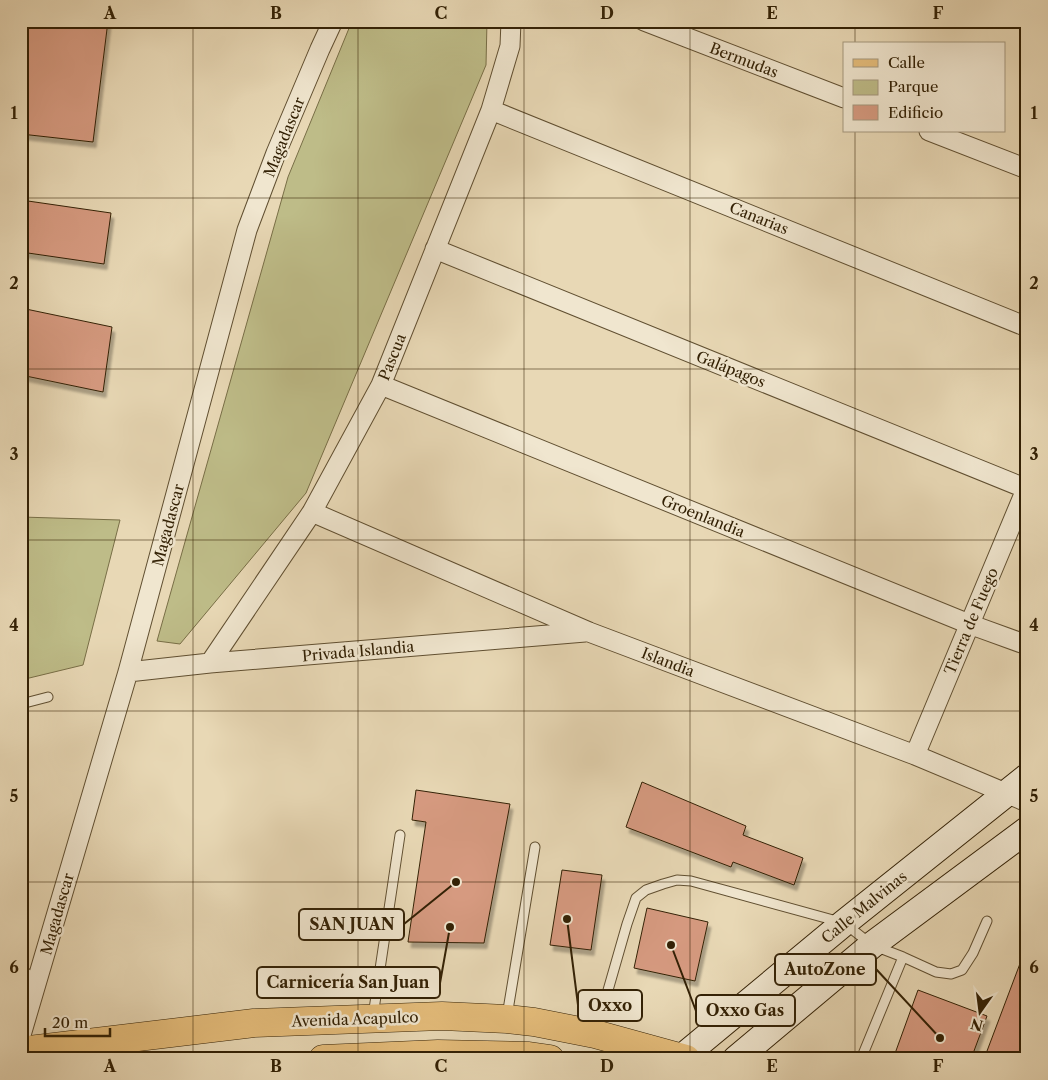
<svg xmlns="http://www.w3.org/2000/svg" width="1048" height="1080" font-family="'Libre Caslon Text',serif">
  <defs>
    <filter id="shadow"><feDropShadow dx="3" dy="5.5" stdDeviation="1" flood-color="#0004"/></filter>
  </defs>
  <rect width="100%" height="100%" fill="#e8d8b5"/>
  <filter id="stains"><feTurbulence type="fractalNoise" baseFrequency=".004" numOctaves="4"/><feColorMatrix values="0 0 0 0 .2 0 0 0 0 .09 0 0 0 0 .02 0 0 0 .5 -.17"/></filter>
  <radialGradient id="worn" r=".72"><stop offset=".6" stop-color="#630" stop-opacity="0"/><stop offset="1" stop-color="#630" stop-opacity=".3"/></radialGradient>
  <path fill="#bebc88" stroke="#786e46" d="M352 21H487L486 65 306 493 180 644 157 641 288 177Z
    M21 517 120 520 83 665 21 680Z"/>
  <path fill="#d69a80" stroke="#332105" filter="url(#shadow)" d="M21 21H108L93 142 21 134Z
    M21 200 111 213 104 264 21 252Z
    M21 308 112 327 103 392 21 375Z
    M642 782 746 826 743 835 803 858 794 885 733 862 731 867 626 827Z
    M416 790 510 804 484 943 408 942 426 822 412 820Z
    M562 870 602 875 591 950 550 945Z
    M647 908 708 922 695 981 634 968Z
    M1027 945V1050L1023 1059H984Z
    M918 990 987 1016 971 1059H893Z"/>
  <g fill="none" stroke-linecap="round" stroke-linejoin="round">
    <defs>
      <path id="lane" d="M21 704 48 697
        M21 968 37 983
        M373 1016 400 835
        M507 1016 535 847
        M596 1032 627 924 636 898 646 890 663 884 677 880 691 881 844 923 872 945 903 957 936 972 951 974 962 970 973 953 987 921
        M861 1059 903 957"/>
      <path id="street" d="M644 21 844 98
        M491 110 1027 327
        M929 131 1027 169
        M435 249 1027 489
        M381 385 969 624 1027 645
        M312 512 589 632 915 755 1027 802
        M210 663 312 512 381 385 491 110 510 46 511 21
        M128 672 210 663 585 632
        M915 755 1027 487
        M21 1035 128 672 247 230 276 153 320 49 333 21"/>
      <path id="secondary" d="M680 1059 844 923 1027 777
        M736 1059 872 945 1027 830"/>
      <path id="primary" d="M21 1051 254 1023 442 1016 507 1019 534 1022 595 1034 686 1059
        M323 1059 438 1054 529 1056 550 1059"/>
    </defs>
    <use href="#lane" stroke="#604f31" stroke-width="11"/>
    <use href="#street" stroke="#604f31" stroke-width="21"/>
    <use href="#secondary" stroke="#332105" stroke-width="28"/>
    <use href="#primary" stroke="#332105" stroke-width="29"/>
    <use href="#lane" stroke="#f0e6cf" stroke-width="9"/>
    <use href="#street" stroke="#f0e6cf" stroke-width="19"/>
    <use href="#secondary" stroke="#f0e6cf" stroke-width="26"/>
    <use href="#primary" stroke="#e4bc7a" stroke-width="28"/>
  </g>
  <path fill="none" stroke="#332105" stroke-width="1" stroke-opacity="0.55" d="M193 21V1059M358 21V1059M524 21V1059M690 21V1059M855 21V44M855 131V1059M21 198H1027M21 369H1027M21 540H1027M21 711H1027M21 882H1027"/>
  <g text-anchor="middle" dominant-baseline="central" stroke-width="5" stroke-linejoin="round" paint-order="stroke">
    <g font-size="15" fill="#332105" stroke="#f0e6cf">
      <text transform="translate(744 60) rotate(21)">Bermudas</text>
      <text transform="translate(284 137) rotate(-68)">Magadascar</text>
      <text transform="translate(759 218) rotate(22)">Canarias</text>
      <text transform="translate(392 357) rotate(-68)">Pascua</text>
      <text transform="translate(731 369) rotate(22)">Galápagos</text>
      <text transform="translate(703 516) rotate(22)">Groenlandia</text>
      <text transform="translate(168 525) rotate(-75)">Magadascar</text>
      <text transform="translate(971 621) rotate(-67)">Tierra de Fuego</text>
      <text transform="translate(358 651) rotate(-5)">Privada Islandia</text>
      <text transform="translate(668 662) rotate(21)">Islandia</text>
      <text transform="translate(864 907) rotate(-39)">Calle Malvinas</text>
      <text transform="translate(57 914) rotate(-74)">Magadascar</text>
      <text transform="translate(355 1019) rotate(-2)">Avenida Acapulco</text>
    </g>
  </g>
  <path fill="none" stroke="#332105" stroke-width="2" d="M456 882L404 924M940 1038L876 969M450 927L440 983M567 919L578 1005M671 945L696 1011"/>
  <g fill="#332105" stroke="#f0e6cf" stroke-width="2">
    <circle cx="456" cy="882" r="5"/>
    <circle cx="940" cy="1038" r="5"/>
    <circle cx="450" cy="927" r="5"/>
    <circle cx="567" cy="919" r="5"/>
    <circle cx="671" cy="945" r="5"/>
  </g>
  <g fill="#f0e6cf" stroke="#332105" stroke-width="2">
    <rect x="299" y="909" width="105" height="31" rx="5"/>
    <rect x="775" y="954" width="101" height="31" rx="5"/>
    <rect x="257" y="967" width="183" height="31" rx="5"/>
    <rect x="578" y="990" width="64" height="31" rx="5"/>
    <rect x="696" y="995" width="99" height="31" rx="5"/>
  </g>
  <g font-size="16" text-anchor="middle" font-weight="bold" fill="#332105">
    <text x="352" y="930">SAN JUAN</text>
    <text x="825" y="975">AutoZone</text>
    <text x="348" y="988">Carnicería San Juan</text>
    <text x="610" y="1011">Oxxo</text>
    <text x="745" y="1016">Oxxo Gas</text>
  </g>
  <rect width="1048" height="1080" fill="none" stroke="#e8d8b5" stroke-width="55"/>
  <rect x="843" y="42" width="162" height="90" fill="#f0e6cf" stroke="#a4977e"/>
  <rect x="853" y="59" width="25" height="8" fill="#e4bc7a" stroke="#a4977e"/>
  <text x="888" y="68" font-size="15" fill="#332105">Calle</text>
  <rect x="853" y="80" width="25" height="15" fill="#bebc88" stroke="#a4977e"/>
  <text x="888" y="92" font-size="15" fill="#332105">Parque</text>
  <rect x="853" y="105" width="25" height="15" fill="#d69a80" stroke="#a4977e"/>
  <text x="888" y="118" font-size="15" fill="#332105">Edificio</text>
  <g transform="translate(980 1012) rotate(194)" stroke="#f0e6cf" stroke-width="4" paint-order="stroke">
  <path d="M0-4L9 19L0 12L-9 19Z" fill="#332105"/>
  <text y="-8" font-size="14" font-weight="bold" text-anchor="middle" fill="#332105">N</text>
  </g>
  <path d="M45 1028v8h65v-8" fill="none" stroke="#332105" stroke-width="2.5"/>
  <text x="52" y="1028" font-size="15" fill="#332105" stroke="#f0e6cf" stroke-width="4" paint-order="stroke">20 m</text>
  <rect x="28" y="28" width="992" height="1024" fill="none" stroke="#332105" stroke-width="2"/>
  <g font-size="16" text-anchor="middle" font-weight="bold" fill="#332105">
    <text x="110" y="19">A</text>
    <text x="276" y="19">B</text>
    <text x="441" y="19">C</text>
    <text x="607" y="19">D</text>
    <text x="772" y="19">E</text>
    <text x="938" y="19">F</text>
    <text x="14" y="119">1</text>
    <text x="1034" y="119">1</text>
    <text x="14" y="289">2</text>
    <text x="1034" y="289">2</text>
    <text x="14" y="460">3</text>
    <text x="1034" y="460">3</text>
    <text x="14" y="631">4</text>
    <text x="1034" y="631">4</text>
    <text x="14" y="802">5</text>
    <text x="1034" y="802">5</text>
    <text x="14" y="973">6</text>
    <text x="1034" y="973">6</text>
    <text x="110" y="1072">A</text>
    <text x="276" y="1072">B</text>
    <text x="441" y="1072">C</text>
    <text x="607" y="1072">D</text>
    <text x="772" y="1072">E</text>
    <text x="938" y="1072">F</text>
  </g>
  <rect width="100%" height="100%" filter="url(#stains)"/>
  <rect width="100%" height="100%" fill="url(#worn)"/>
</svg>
